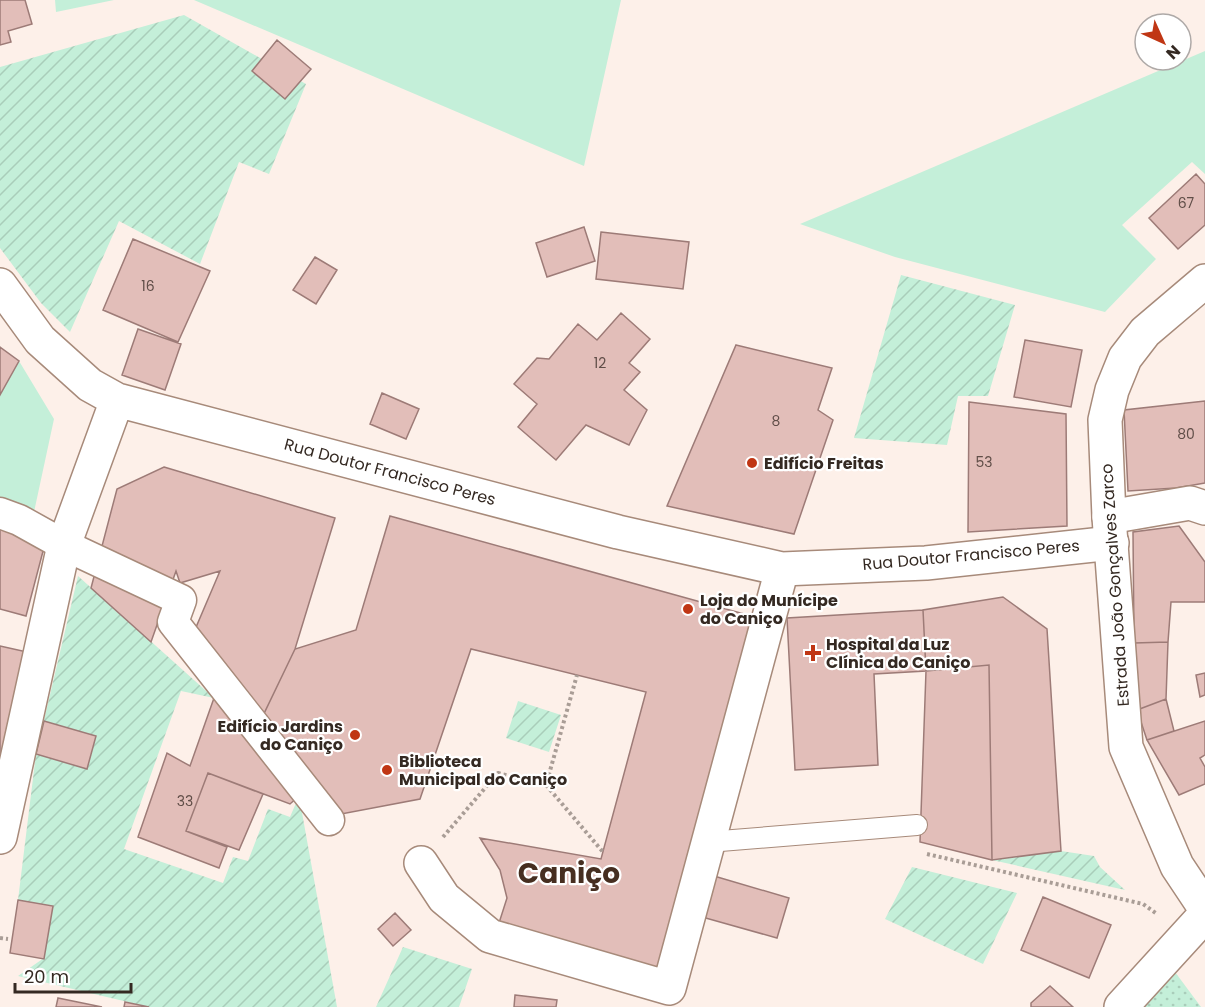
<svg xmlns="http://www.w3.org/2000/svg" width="1205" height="1007" font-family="Poppins,sans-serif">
  <defs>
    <pattern id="park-dots" width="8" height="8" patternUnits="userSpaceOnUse" patternTransform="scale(1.5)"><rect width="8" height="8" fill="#c4efd9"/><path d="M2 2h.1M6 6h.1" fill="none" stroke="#a9cdba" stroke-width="1.8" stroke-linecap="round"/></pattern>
    <pattern id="garden-furrows" width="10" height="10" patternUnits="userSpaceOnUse" patternTransform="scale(1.5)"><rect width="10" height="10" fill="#c4efd9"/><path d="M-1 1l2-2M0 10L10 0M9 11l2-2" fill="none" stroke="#a9cdba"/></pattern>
  </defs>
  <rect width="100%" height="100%" fill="#fdf0e9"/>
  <path fill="#c4efd9" d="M55 0H114L56 12Z
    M194 0H621L584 166Z
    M1205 51V174L1192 162 1122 225 1156 259 1105 312 895 257 800 224Z
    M19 361 54 419 31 526 0 515V395Z"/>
  <path fill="url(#park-dots)" d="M1175 972 1201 1007H1142Z"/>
  <path fill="url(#garden-furrows)" d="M184 15 306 84 269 174 239 162 200 264 119 221 70 332 41 303 0 248V67Z
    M901 275 1015 305 988 396H958L947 445 854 438Z
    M78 576 214 698 181 691 124 849 223 883 233 857 248 861 268 809 290 817 299 796 337 1007H149L18 976 44 958 53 906 18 900 36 754Z
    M518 701 561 715 549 752 506 738Z
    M1061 851 1094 856 1100 867 1125 890 992 860Z
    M912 867 1017 893 983 964 885 919Z
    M403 947 472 969 459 1007H376Z"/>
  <path fill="#e2beb9" stroke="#9d7b77" stroke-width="1.5" d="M0 0H25L32 24 8 31 11 42 0 45Z
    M277 40 311 69 285 99 252 71Z
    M1196 174 1205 184V225L1178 249 1149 218Z
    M584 227 595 261 547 277 536 243Z
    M601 232 689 242 683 289 596 279Z
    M133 239 210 271 178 342 103 310Z
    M315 257 337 270 316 304 293 290Z
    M621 313 650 339 629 363 640 372 624 390 647 410 629 445 586 425 556 460 518 427 537 404 514 384 537 358 549 359 578 324 597 340Z
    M138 329 181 344 165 390 122 375Z
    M1025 340 1082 350 1071 407 1014 397Z
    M736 345 832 368 818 410 833 420 794 534 667 506Z
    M0 347 19 361 0 395Z
    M382 393 419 409 406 439 370 424Z
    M1205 401V483L1176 488 1128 491 1124 410Z
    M969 402 1066 414 1067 526 968 532Z
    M164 467 335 518 295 649 259 724 194 632 220 571 180 583 176 571 151 642 91 588 117 489Z
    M390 516 755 617 658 972 499 923 507 898 500 870 480 838 601 859 646 692 471 649 420 799 336 815 259 724 295 649 356 630Z
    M0 523 47 536 26 616 0 609Z
    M1179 526 1205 562V602H1171L1168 642 1134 643 1133 532Z
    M1003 597 1047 629 1061 851 992 860 989 665 926 671 923 610Z
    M923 610 926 671 874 674 878 765 795 770 787 618Z
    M1168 642 1166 699 1137 710 1134 643Z
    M0 646 36 654 0 765Z
    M989 665 992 860 920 842 926 671Z
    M1205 673V695L1200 697 1196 675Z
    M214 698 299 796 290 804 208 773 186 831 227 847 219 868 138 837 167 753 190 766Z
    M1166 699 1174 731 1147 740 1137 710Z
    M44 721 96 736 87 769 36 754Z
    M1205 721V755L1200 758 1205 767V784L1179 795 1147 740Z
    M208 773 263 794 239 850 186 831Z
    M714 876 789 898 777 938 702 917Z
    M1043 897 1111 925 1089 978 1021 950Z
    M18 900 53 906 44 959 10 953Z
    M395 913 411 930 393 946 378 929Z
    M1050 986 1073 1007H1031V1003Z
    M515 995 557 1000 556 1007H514Z
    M58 998 102 1007H56Z
    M125 1002 149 1007H124Z"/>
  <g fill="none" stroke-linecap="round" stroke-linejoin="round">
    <defs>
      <path id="service" d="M708 842 917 825"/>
      <path id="pedestrian" d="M0 513 19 520 64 545 181 600 173 622 329 820"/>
      <path id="minor" d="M0 285 40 340 90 385 117 400 618 532 782 569 926 563 1112 543
        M1109 517 1190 503 1205 508
        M0 837 64 545 117 400
        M421 863 444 898 490 936 669 988 782 569
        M1121 1007 1205 915"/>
      <path id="tertiary" d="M1205 281 1145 332 1125 358 1112 390 1105 420 1109 517 1126 747 1177 866 1205 908"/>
    </defs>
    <use href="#service" stroke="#a78a7a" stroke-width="22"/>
    <use href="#pedestrian" stroke="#a78a7a" stroke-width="33"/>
    <use href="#minor" stroke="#a78a7a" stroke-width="36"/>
    <use href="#tertiary" stroke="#a78a7a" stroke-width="36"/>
    <path stroke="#a99d96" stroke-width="4" stroke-dasharray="3 3" stroke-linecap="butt" d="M546 785 603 852
      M443 837 498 773 546 785 577 675
      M927 854 1143 904 1157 914
      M0 938 8 939"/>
    <use href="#service" stroke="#fff" stroke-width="20"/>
    <use href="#pedestrian" stroke="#fff" stroke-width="30"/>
    <use href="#minor" stroke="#fff" stroke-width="33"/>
    <use href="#tertiary" stroke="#fff" stroke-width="33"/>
  </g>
  <g fill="#c03614" stroke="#fff" stroke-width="2">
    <circle cx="752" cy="463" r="6"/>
    <circle cx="688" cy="609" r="6"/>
    <path d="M810 644h6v6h6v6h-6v6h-6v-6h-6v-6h6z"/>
    <circle cx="355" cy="735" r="6"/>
    <circle cx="387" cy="770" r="6"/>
  </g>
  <g text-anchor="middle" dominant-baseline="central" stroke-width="4.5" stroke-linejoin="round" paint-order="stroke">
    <g font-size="14" fill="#604e48">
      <text x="1186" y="203">67</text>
      <text x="148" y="286">16</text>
      <text x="600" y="363">12</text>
      <text x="776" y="421">8</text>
      <text x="1186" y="434">80</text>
      <text x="984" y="462">53</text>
      <text x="185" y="801">33</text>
    </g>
    <g font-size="16" font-weight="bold" fill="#342922" stroke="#fff" text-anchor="start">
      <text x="764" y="463">Edifício Freitas</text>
      <text x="700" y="600">Loja do Munícipe<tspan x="700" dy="18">do Caniço</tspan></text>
      <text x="826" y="644">Hospital da Luz<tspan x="826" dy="18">Clínica do Caniço</tspan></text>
      <text x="343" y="726" text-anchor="end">Edifício Jardins<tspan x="343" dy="18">do Caniço</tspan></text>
      <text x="399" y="761">Biblioteca<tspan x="399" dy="18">Municipal do Caniço</tspan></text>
    </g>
    <g font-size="16" fill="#342922" stroke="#fff">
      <text transform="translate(390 472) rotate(15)">Rua Doutor Francisco Peres</text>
      <text transform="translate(971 555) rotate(-5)">Rua Doutor Francisco Peres</text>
      <text transform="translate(1115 585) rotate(-94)">Estrada João Gonçalves Zarco</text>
    </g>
    <g font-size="28" font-weight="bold" fill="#462e20" stroke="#fff">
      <text x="569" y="873">Caniço</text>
    </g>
  </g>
  <g transform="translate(1163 42) rotate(135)"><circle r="28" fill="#ffffff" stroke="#aea9a7" stroke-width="1.5"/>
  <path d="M0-4.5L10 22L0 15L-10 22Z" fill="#c03614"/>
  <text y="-9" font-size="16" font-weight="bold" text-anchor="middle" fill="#342922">N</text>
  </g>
  <path d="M15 983v9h116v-9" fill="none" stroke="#342922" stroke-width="3"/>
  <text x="24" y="983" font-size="18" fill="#342922" stroke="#ffffff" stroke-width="4.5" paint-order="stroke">20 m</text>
</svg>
